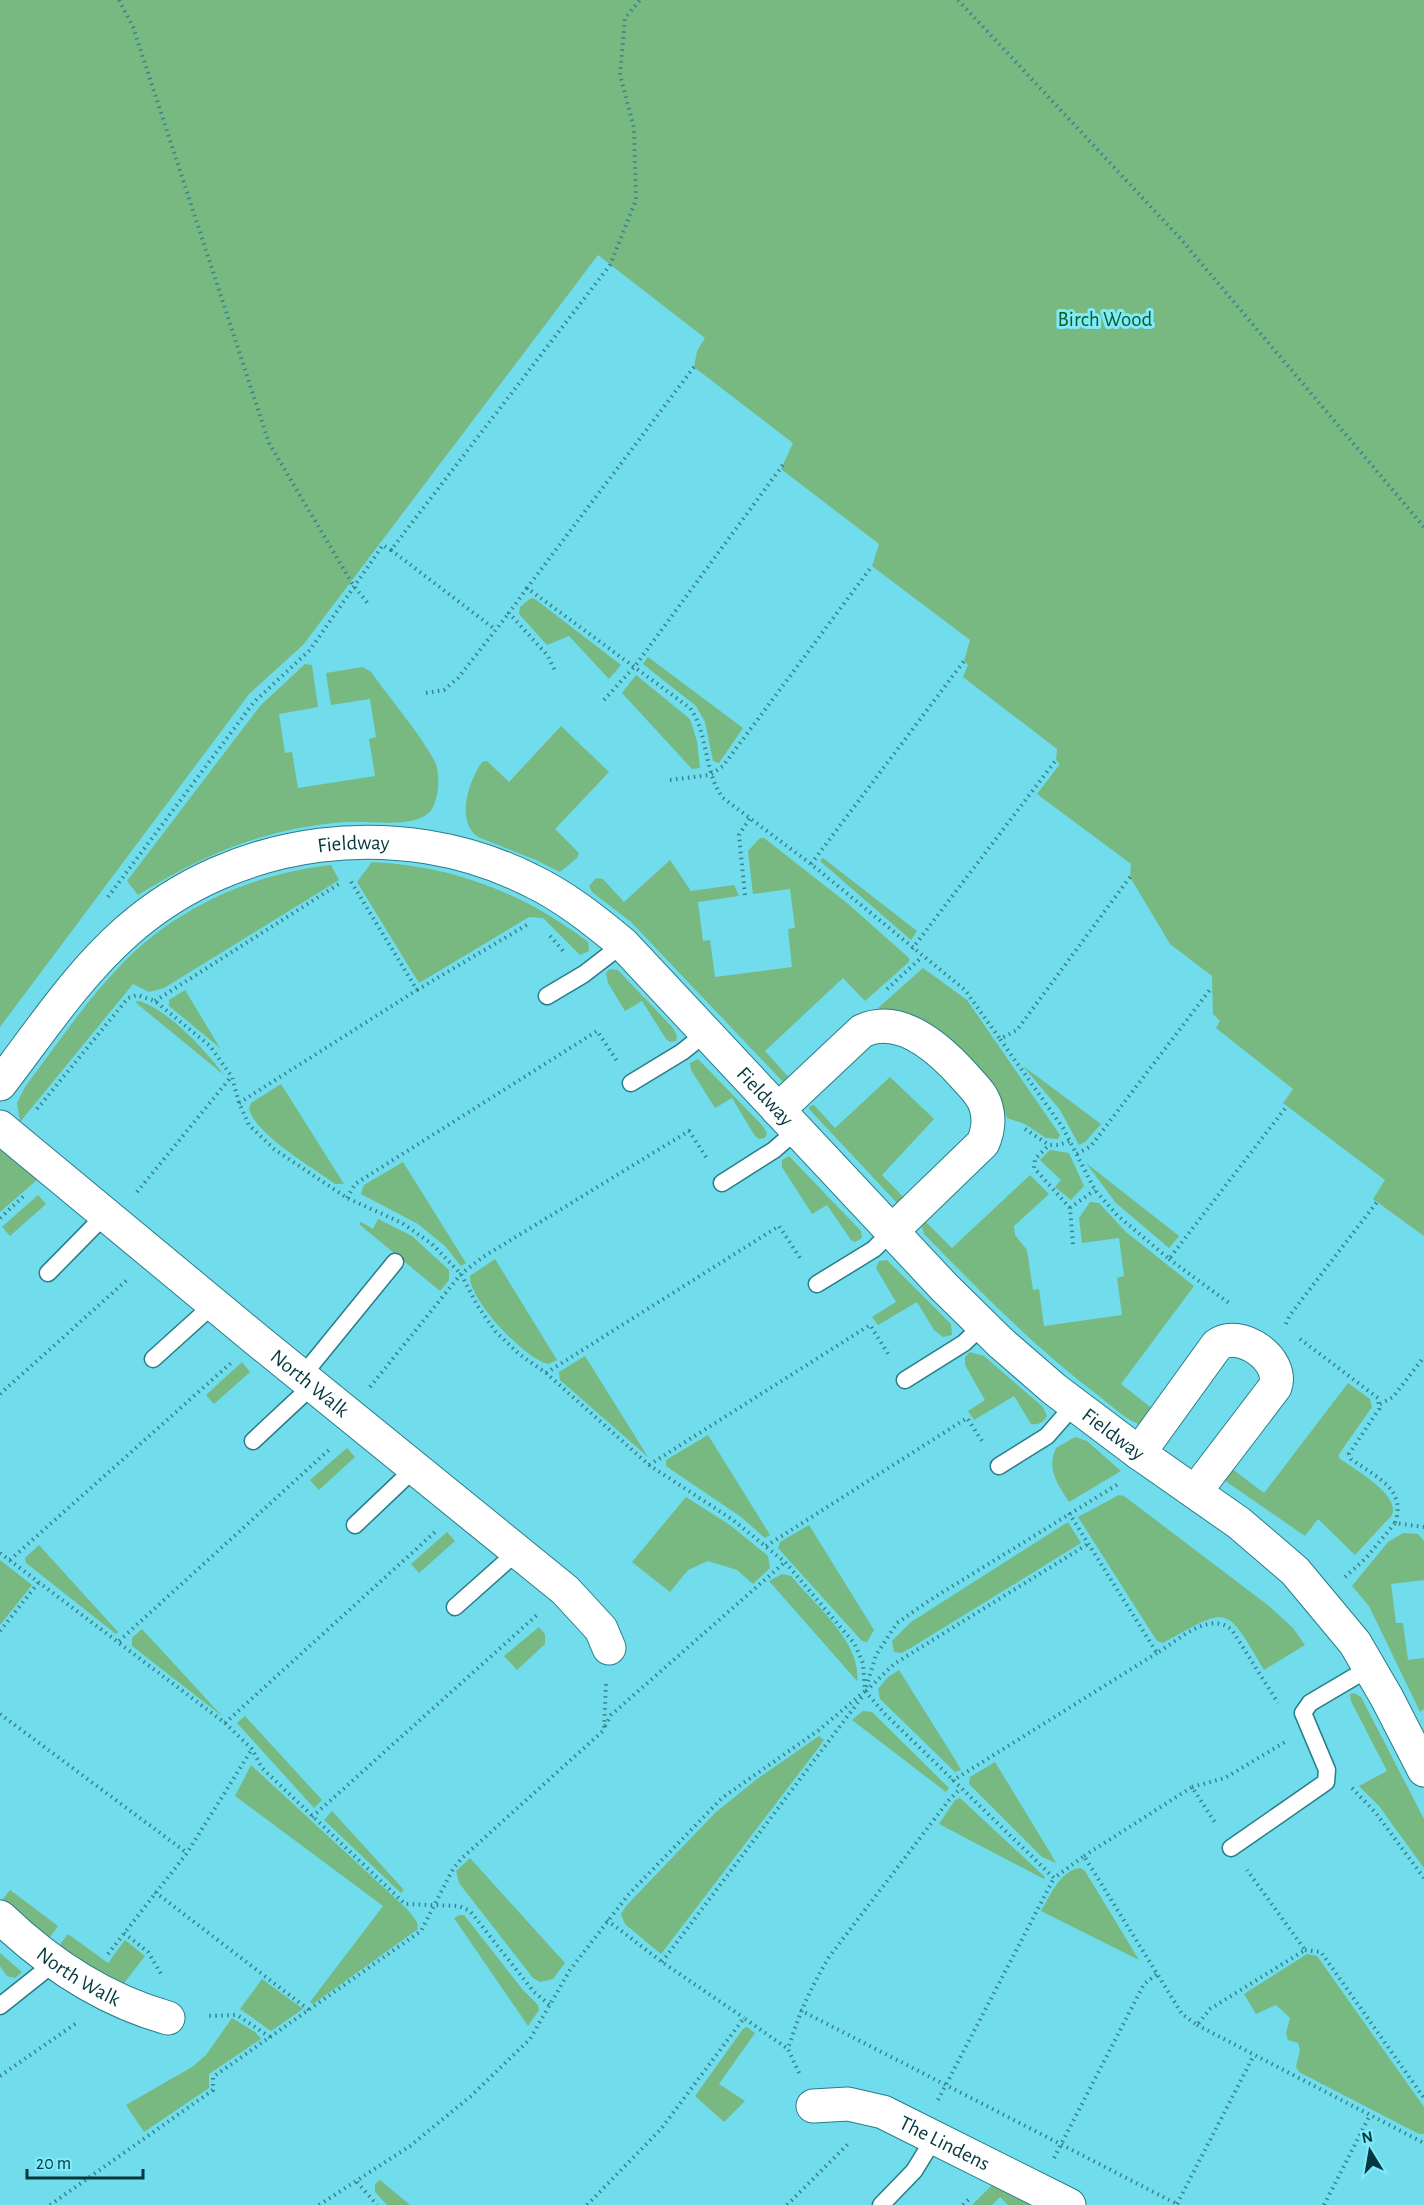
<svg xmlns="http://www.w3.org/2000/svg" width="1424" height="2205" font-family="'Alegreya Sans',sans-serif">
  <rect width="100%" height="100%" fill="#71dcec"/>
  <path fill="#78b881" d="M0 0H1424V1236L1373 1199 1385 1180 1283 1103 1293 1089 1216 1028 1220 1021 1213 1014 1212 976 1170 944 1130 877 1131 864 1037 794 1060 764 1056 760 1057 749 963 677 968 665 964 661 970 640 872 566 879 544 781 469 793 443 694 367 697 351 705 338 598 255 303 645 249 694 0 1027Z
    M531 598 535 599 621 665 609 679 569 636 547 645 519 614 520 607Z
    M648 657 743 728 719 763 713 761 705 722 696 706 643 664Z
    M305 664 312 665 318 707 279 714 285 753 292 752 298 788 375 776 369 739 376 737 370 699 331 705 326 673 363 667 371 672C391 700 418 731 434 760 441 773 439 797 432 809 418 830 370 820 346 822 266 828 206 853 138 895L127 881 260 706Z
    M636 675 690 719 697 741 700 768 692 769 622 693Z
    M561 726 609 772 555 829 579 853 577 858 560 872 536 860 478 837C455 821 469 780 482 762L487 761 509 782Z
    M760 838H764L847 903 909 958V962L865 1001 843 978 765 1051 793 1082 785 1084 631 922 592 892 589 886 596 878 603 879 624 902 670 860 691 891 734 885 739 896 698 902 703 941 710 940 715 977 792 967 788 929 795 928 790 889 753 894 748 851Z
    M823 858 917 931 911 940 820 861Z
    M372 862C453 866 524 893 588 942L589 951 580 955 543 918 529 917 419 983 357 882Z
    M331 865 339 880 164 988 149 992 133 984 20 1122 17 1103 25 1087C56 1046 85 1002 121 965 177 907 252 874 331 865Z
    M923 968 967 1000 1060 1135 1058 1139 1046 1138 1025 1124 1007 1118 996 1089 973 1060 944 1034 908 1018 878 1008Z
    M610 969 618 970 673 1028 677 1036 676 1041 670 1042 666 1039 642 1001 625 1011 608 983 606 973Z
    M185 990 220 1048 169 1006V1000Z
    M139 1001C170 1011 205 1050 224 1075L135 1002Z
    M698 1059 762 1125 767 1133 765 1138 759 1139 755 1136 732 1098 715 1108 691 1070 690 1063Z
    M1023 1066 1101 1124 1085 1142 1079 1145 1060 1110Z
    M890 1077 934 1119 882 1175 907 1201 898 1204 809 1109 810 1106 814 1105 835 1128Z
    M281 1084 344 1184H335C311 1166 258 1137 249 1109L251 1103Z
    M0 1149 38 1179 0 1212Z
    M1050 1150 1069 1153 1084 1186 1071 1200 1055 1187 1061 1180 1040 1160Z
    M789 1156 861 1231 862 1238 855 1242 851 1240 827 1205 812 1214 782 1167V1160Z
    M403 1162 466 1263 461 1266 445 1246 418 1224 361 1194 364 1185Z
    M1086 1163 1179 1236 1169 1248 1116 1203Z
    M1030 1175 1049 1194 1014 1226 1015 1235 1027 1250 1033 1290 1039 1289 1044 1326 1122 1315 1117 1278 1124 1276 1119 1238 1082 1243 1079 1218 1090 1202 1099 1203 1126 1232 1194 1286 1121 1384 1154 1410 1141 1425C1126 1420 1112 1406 1099 1396 1035 1348 980 1291 924 1234L922 1227 925 1221 952 1248Z
    M38 1195 46 1204 10 1236 2 1227Z
    M378 1219 412 1236 449 1270V1280L440 1291 359 1224 361 1222 373 1229Z
    M495 1259 557 1360 548 1364C525 1359 469 1300 470 1276Z
    M887 1260 951 1324 952 1335 943 1337 934 1330 917 1302 878 1325 872 1317 896 1302 876 1268 879 1261Z
    M970 1352 984 1356 1043 1407 1047 1416C1043 1423 1038 1425 1031 1424L1014 1396 974 1420 968 1411 985 1400 965 1365V1357Z
    M585 1356 648 1457 560 1380 559 1372Z
    M242 1362 250 1372 214 1404 206 1395Z
    M1348 1383 1370 1399 1372 1407 1339 1454V1458C1355 1470 1400 1494 1392 1515L1355 1555 1318 1519 1305 1536 1224 1480 1231 1468 1264 1493Z
    M708 1435 770 1535 765 1538 741 1517 666 1466V1460Z
    M1075 1437 1087 1441 1121 1471 1069 1502C1058 1484 1046 1470 1056 1448Z
    M347 1448 355 1457 319 1490 310 1480Z
    M1119 1495 1124 1496 1269 1606 1293 1628 1305 1645 1264 1670C1225 1604 1230 1606 1163 1643L1157 1641 1078 1517Z
    M686 1497 730 1525 768 1556 770 1568 753 1584 737 1570 708 1561 688 1570 670 1592 632 1562Z
    M1068 1522 1081 1543 909 1649 901 1653 894 1652 892 1641 911 1622Z
    M809 1525 874 1630 867 1642 862 1641 778 1548 780 1542Z
    M447 1532 455 1541 419 1573 411 1564Z
    M1403 1533 1418 1534 1424 1541V1580L1391 1584 1396 1623H1403L1408 1660 1424 1658V1709L1420 1712 1369 1606 1352 1586 1388 1542Z
    M39 1545 118 1632 116 1634 26 1563 25 1558Z
    M0 1560 32 1585 0 1625Z
    M782 1574 791 1576C814 1604 862 1643 857 1681L769 1581Z
    M539 1627 545 1634V1644L517 1670 504 1656Z
    M142 1629 222 1716 132 1646V1638Z
    M899 1670 956 1761 961 1770 955 1772 880 1699 878 1689 888 1677Z
    M1354 1693 1361 1697 1424 1819V1868L1379 1806 1359 1786 1387 1771 1351 1701 1350 1694Z
    M863 1711 872 1712 949 1788 946 1792 852 1720Z
    M245 1716 322 1800 314 1808 237 1723Z
    M819 1736 824 1740 819 1747 661 1954 625 1924 621 1914 626 1906 716 1812 757 1779Z
    M995 1762 1051 1854 1056 1863 1042 1857 969 1784 970 1777Z
    M251 1765 408 1910 417 1922 418 1929 313 2004 310 2002 383 1906 235 1796Z
    M960 1798 1045 1877 1044 1879 939 1824 955 1800Z
    M332 1811 404 1890 401 1893 324 1820Z
    M470 1858 565 1963 553 1979 540 1982 533 1978 459 1883 456 1871Z
    M1081 1868 1085 1871 1139 1960 1041 1911C1050 1896 1061 1869 1081 1868Z
    M10 1890 58 1926 48 1940 2 1900Z
    M459 1915H464L523 1990 538 2005 539 2010 528 2026 454 1918Z
    M68 1934 108 1963 125 1940 145 1956 121 1987 58 1947Z
    M0 1953 22 1972 15 1978 7 1976 0 1966Z
    M1307 1954 1317 1956 1424 2107V2134H1419L1299 2072 1296 2066 1300 2050 1298 2043 1288 2040 1286 2033 1290 2018 1276 2005 1256 2014 1244 1994Z
    M262 1979 303 2009 271 2031 240 2009Z
    M232 2018 255 2032 261 2039 209 2074V2088L144 2132 126 2105 192 2067 206 2055Z
    M747 2027 755 2033 719 2084 745 2101 724 2122 695 2096 743 2029Z
    M380 2180 410 2205H387L375 2192V2184Z
    M992 2185 1033 2205H1008L1000 2197 992 2205H972Z"/>
  <g fill="none" stroke-linecap="round" stroke-linejoin="round">
    <defs>
      <path id="lane" d="M547 996 584 974 623 944
        M631 1083 682 1052 706 1033
        M722 1183 774 1150 797 1130
        M48 1273 107 1213
        M817 1284 874 1249 892 1231
        M153 1359 215 1303
        M303 1375 395 1262
        M905 1380 964 1343 983 1325
        M253 1441 314 1384
        M999 1466 1047 1436 1074 1405
        M355 1525 416 1467
        M455 1607 518 1551
        M1231 1848 1326 1782 1327 1770 1303 1713 1310 1703 1371 1667
        M0 2006 54 1963
        M881 2205 914 2171 935 2137"/>
      <g id="street">
        <path id="s1" d="M0 1084C40 1032 77 975 127 931 236 835 400 815 530 880 564 896 594 920 623 944L944 1287 1001 1343 1054 1389 1139 1453 1239 1523 1295 1571 1355 1643 1387 1698 1424 1770"/>
        <path d="M778 1110 862 1031C901 1013 941 1050 965 1077 973 1086 983 1095 986 1107 990 1120 988 1131 983 1143L892 1231"/>
        <path id="s2" d="M0 1127 257 1340 565 1590 601 1629 609 1648"/>
        <path d="M1139 1453 1217 1345C1240 1328 1285 1360 1275 1387L1195 1492"/>
        <path id="s3" d="M0 1917C48 1963 103 2000 168 2018"/>
        <path id="s4" d="M813 2106 848 2104 883 2112 1069 2205"/>
      </g>
    </defs>
    <use href="#lane" stroke="#287d89" stroke-width="19"/>
    <use href="#street" stroke="#287d89" stroke-width="35"/>
    <path stroke="#37848e" stroke-width="4" stroke-dasharray="1.5 4.5" stroke-linecap="butt" d="M119 0 133 27 269 443 353 585 370 606
      M958 0 1179 237 1424 527
      M694 367 527 588 690 708C709 734 703 771 723 798L811 864 965 990 1000 1039
      M391 550 496 630
      M527 588 509 613 548 656 555 671
      M426 693 444 690 458 678 509 613
      M604 700 635 666 785 462
      M670 780 710 775 723 766 872 566
      M811 864 964 661
      M1130 877 1017 1030 1000 1039 1063 1128 1095 1190 1117 1215 1169 1259 1287 1106
      M745 895 739 835 750 818
      M108 897 254 702 310 650 383 545 391 550 610 265 636 200 634 128 620 75 625 18 640 0
      M550 936 565 953
      M912 949 1056 760
      M887 989 922 957
      M417 990 530 923
      M155 1001 342 882
      M239 1103 417 990 350 880
      M37 1109 128 998 137 995 155 1001 210 1046 232 1077 239 1103 249 1125 274 1149 347 1198 402 1223 432 1244 461 1274 477 1305 496 1332 519 1354 546 1373 649 1465 733 1520 785 1562 854 1643 863 1663 865 1691 884 1713 1054 1878 1084 1856 1182 2014 1197 2025 1210 2009 1305 1950 1247 1870
      M1025 1129 1049 1145
      M1077 1154 1091 1146 1212 987
      M137 1192 231 1077
      M347 1198 355 1184 597 1031 617 1061
      M1070 1208 1034 1168 1035 1159 1049 1145H1059L1070 1141
      M0 1218 26 1194
      M1073 1244 1070 1208 1095 1190
      M1169 1259 1229 1303
      M1286 1324 1290 1315 1377 1202
      M1300 1339 1378 1398 1379 1409 1349 1454 1351 1459C1375 1477 1407 1488 1395 1523L1424 1527
      M546 1373 779 1226 802 1261
      M370 1387 461 1274 483 1257 689 1131 708 1160
      M0 1394 127 1280
      M1380 1404 1393 1397 1424 1357
      M649 1465 870 1325 890 1357
      M1069 1513 1157 1653C1179 1640 1209 1610 1232 1630L1278 1703
      M766 1546 967 1418 984 1444
      M0 1553 225 1723 252 1749 262 1768 405 1904 459 1906 470 1911 534 1992 550 2005
      M10 1560 231 1363
      M1345 1577 1366 1558 1395 1523
      M0 1631 39 1582
      M119 1641 331 1448
      M866 1691 894 1664 1088 1544
      M0 1714 187 1853
      M225 1723 435 1532
      M605 1726 611 1715 785 1562
      M952 1781 1157 1653
      M1192 1787 1225 1778 1285 1742
      M1352 1788 1375 1812 1424 1878
      M312 1817 537 1615
      M1084 1856 1192 1787 1216 1824
      M155 1892 309 2010
      M607 1920 662 1962 744 2018
      M124 1933 148 1952 163 1977
      M1305 1950 1321 1952 1424 2098
      M108 1954 187 1853 252 1749
      M662 1962 862 1697
      M800 2010 1179 2205
      M1197 2025 1424 2143
      M270 2037 421 1931 453 1869 462 1858 604 1730 606 1684
      M799 2073 788 2049C798 2016 811 1987 829 1957L949 1800 961 1788
      M0 2076 78 2022
      M938 2100 1054 1878
      M1054 2158 1144 1984 1157 1974
      M357 2182 377 2205
      M1177 2204 1254 2055
      M50 2205 213 2090V2077L270 2037 237 2015 205 2016
      M319 2205 410 2146 471 2096 530 2039 570 1970 628 1895 722 1798 819 1730 865 1691 876 1655 897 1623 930 1600 1120 1483
      M587 2205 661 2129 744 2018 788 2049
      M787 2205 850 2142
      M963 2205 971 2197
      M1324 2205 1370 2115"/>
    <use href="#lane" stroke="#fff" stroke-width="16"/>
    <use href="#street" stroke="#fff" stroke-width="33"/>
  </g>
  <g text-anchor="middle" dominant-baseline="central" stroke-width="6" stroke-linejoin="round" paint-order="stroke">
    <g font-size="21" fill="#0d5d25" stroke="#7feaf9">
      <text x="1105" y="319">Birch Wood</text>
    </g>
    <g font-size="21" fill="#05383e" stroke="#7feaf9">
      <text stroke="none"><textPath href="#s1" startOffset="447">Fieldway</textPath></text>
      <text stroke="none"><textPath href="#s1" startOffset="951">Fieldway</textPath></text>
      <text stroke="none"><textPath href="#s2" startOffset="402">North Walk</textPath></text>
      <text stroke="none"><textPath href="#s1" startOffset="1437">Fieldway</textPath></text>
      <text stroke="none"><textPath href="#s3" startOffset="99">North Walk</textPath></text>
      <text stroke="none"><textPath href="#s4" startOffset="140">The Lindens</textPath></text>
    </g>
  </g>
  <g transform="translate(1370 2151) rotate(349)" stroke="#7feaf9" stroke-width="4.5" paint-order="stroke">
  <path d="M0-4.5L10 22L0 15L-10 22Z" fill="#05383e"/>
  <text y="-9" font-size="16" font-weight="bold" text-anchor="middle" fill="#05383e">N</text>
  </g>
  <path d="M27 2169v9h116v-9" fill="none" stroke="#05383e" stroke-width="3"/>
  <text x="36" y="2169" font-size="18" fill="#05383e" stroke="#7feaf9" stroke-width="4.5" paint-order="stroke">20 m</text>
</svg>
